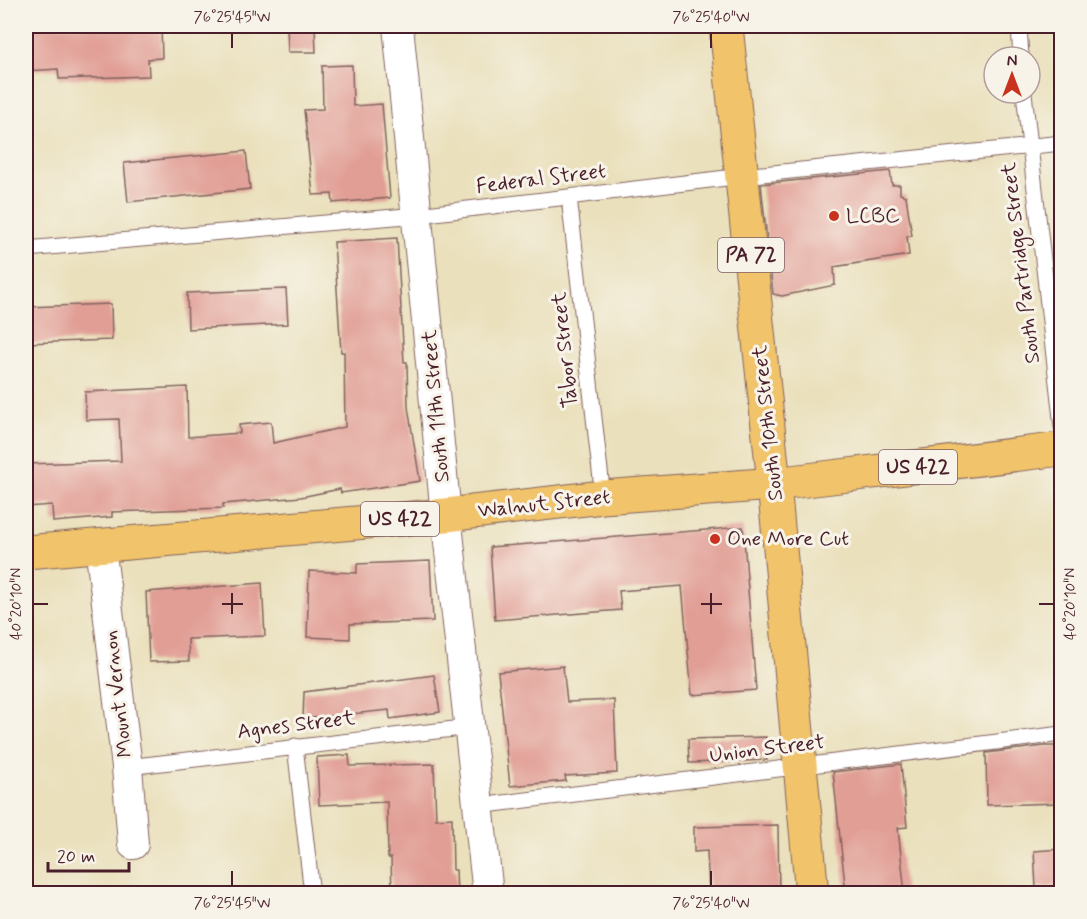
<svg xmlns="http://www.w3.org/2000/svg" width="1087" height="919" font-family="Mynerve,sans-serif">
  <rect width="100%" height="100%" fill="#f7f3e8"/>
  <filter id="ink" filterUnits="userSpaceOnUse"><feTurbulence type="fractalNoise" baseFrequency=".0167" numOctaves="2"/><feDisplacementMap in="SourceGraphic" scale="12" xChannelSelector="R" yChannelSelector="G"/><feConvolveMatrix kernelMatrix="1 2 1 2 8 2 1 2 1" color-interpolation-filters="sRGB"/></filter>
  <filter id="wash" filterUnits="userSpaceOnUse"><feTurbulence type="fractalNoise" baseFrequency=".008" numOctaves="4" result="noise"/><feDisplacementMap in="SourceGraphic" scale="24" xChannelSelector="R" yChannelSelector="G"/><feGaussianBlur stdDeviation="1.35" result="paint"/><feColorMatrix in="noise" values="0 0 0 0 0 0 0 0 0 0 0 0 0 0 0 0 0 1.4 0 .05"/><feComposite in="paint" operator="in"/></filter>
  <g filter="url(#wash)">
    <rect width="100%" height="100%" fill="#eae0bc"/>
    <g id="blocks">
      <path fill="#e19e95" d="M26 26H161L162 58 148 59 149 76 59 79 58 69 26 71Z
        M287 26H315L316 52H288Z
        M352 65 353 106 382 104 390 198 333 203 332 194 313 195 304 110 323 109 322 66Z
        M246 151 250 189 128 202 124 163Z
        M890 171 892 185H900V194L906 196 912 236H907L909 255 834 267 835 285 782 296 773 294 761 184Z
        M397 238 404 362H407L408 407 420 481 341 493 340 489 301 497 223 504V508L112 512V517L53 522 52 505 26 507V464L121 461 119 419 86 420 85 392 187 387 188 437 240 433 239 425 271 422 273 443 345 427 344 352H341L334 242Z
        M286 289 288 324 188 329 187 293Z
        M111 304 112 340 26 343V307Z
        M743 527 756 690 692 695 682 586 619 591 621 610 495 620 490 547Z
        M430 561 433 621 350 624V639L307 637 309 571 357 573V564Z
        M262 583 265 636 188 639 189 661 149 662 146 592Z
        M563 666 567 702 614 700 617 773 565 776 566 781 510 786 498 672Z
        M434 675 440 712 390 719 389 710 303 719 304 692Z
        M766 737 767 760 689 763 688 739Z
        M1044 746H1062V803L987 805 986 753Z
        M349 755 350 766 434 764 436 819 452 818 453 870H456L457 894H392L391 858H388L387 802 319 805 317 757Z
        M901 764 907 827 898 828 905 894H846L833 772Z
        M778 825 779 894H709L707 851 694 852V827Z
        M1062 849V886L1036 888 1034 851Z"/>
    </g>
  </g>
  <g filter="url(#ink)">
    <use href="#blocks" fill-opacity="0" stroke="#82635e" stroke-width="1.5"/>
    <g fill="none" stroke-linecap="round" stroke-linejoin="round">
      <defs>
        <path id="lane" d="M1019 26 1021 57
          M1024 93 1062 427
          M569 197 603 497
          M26 249 418 215 743 176 1062 143
          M295 746 312 894
          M127 767 471 727
          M478 806 1062 734"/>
        <path id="street" d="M398 26 446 515 488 894
          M100 545 127 767 133 844"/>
        <path id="highway" d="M726 26 774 484 812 894
          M26 552 446 515 603 497 774 484 1062 449"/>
      </defs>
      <use href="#lane" stroke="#82635e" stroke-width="17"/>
      <use href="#street" stroke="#82635e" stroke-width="32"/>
      <use href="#highway" stroke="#82635e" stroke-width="35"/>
      <use href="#lane" stroke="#fff" stroke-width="15"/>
      <use href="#street" stroke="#fff" stroke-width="30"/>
      <use href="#highway" stroke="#f1c36a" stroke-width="33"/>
    </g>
  </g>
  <path fill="none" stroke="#4a1f2b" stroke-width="2" d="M232 33V48M711 33V48M232 593V614M711 593V614M33 604H48M222 604H243M701 604H722M1039 604H1054M232 871V886M711 871V886"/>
  <g fill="#c8321e" stroke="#f7f3e8" stroke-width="2">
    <circle cx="834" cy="216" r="6"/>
    <circle cx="715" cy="539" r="6"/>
  </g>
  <g text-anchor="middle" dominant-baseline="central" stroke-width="6" stroke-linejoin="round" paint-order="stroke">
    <g fill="#f7f3e8" stroke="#7e5f64" stroke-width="1.5">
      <rect x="718" y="238" width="66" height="34" rx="4.5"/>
      <rect x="879" y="450" width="78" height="34" rx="4.5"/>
      <rect x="361" y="502" width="78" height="34" rx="4.5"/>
    </g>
    <g font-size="20" font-weight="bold" fill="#4a1f2b">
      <text x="751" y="255">PA 72</text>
      <text x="918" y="467">US 422</text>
      <text x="400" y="519">US 422</text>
    </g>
    <g font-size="21" fill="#4a1f2b" stroke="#f7f3e8">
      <text transform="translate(541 179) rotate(-7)">Federal Street</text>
      <text transform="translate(1021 263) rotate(-97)">South Partridge Street</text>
      <text transform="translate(565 350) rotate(-96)">Tabor Street</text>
      <text transform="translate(436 406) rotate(-95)">South 11th Street</text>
      <text transform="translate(768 423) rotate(-96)">South 10th Street</text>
      <text transform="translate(544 504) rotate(-6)">Walnut Street</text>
      <text transform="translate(118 694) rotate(-97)">Mount Vernon</text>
      <text transform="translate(296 725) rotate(-7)">Agnes Street</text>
      <text transform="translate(767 749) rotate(-7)">Union Street</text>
    </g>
    <g font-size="21" fill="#4a1f2b" stroke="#f7f3e8" text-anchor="start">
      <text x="846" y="216">LCBC</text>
      <text x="727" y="539">One More Cut</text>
    </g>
  </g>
  <rect width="1087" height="919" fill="none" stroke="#f7f3e8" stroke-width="66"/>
  <g transform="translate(1012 75)"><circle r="28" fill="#f7f3e8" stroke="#b29e9c" stroke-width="1.5"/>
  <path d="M0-4.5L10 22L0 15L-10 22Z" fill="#c8321e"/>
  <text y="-9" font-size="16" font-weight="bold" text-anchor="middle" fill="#4a1f2b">N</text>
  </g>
  <path d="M48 862v9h81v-9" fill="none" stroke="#4a1f2b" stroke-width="3"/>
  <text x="57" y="862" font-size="18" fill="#4a1f2b" stroke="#f7f3e8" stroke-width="4.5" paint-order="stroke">20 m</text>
  <rect x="33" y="33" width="1021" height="853" fill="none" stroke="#4a1f2b" stroke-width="2"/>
  <g font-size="15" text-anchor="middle" fill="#4a1f2b">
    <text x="232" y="22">76°25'45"W</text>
    <text x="711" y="22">76°25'40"W</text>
    <text transform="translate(16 604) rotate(-90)" y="5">40°20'10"N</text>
    <text transform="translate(1070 604) rotate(-90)" y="5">40°20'10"N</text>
    <text x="232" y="908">76°25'45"W</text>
    <text x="711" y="908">76°25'40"W</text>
  </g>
</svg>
